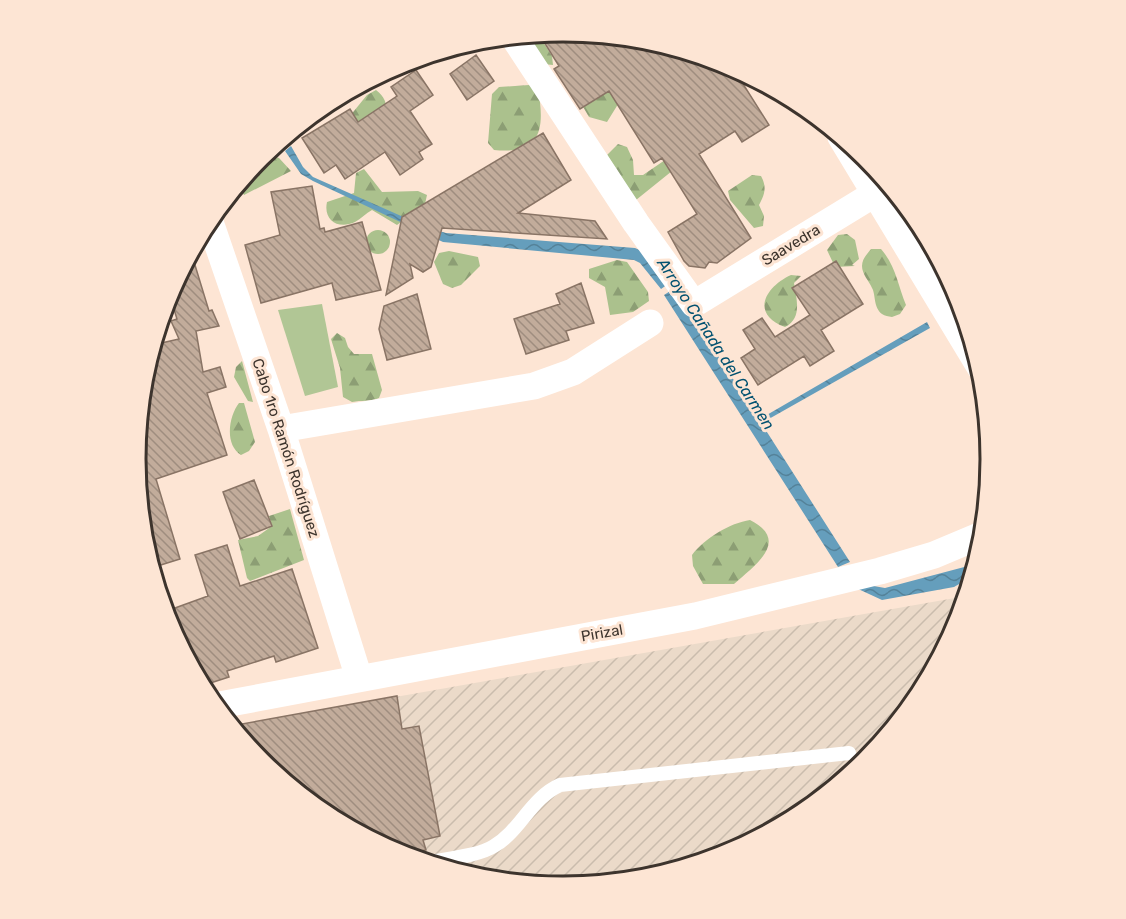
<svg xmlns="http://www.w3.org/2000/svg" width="1126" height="919" font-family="Rubik,sans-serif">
  <defs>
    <pattern id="industrial-furrows" width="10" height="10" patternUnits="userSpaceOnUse" patternTransform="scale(1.5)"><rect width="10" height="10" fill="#ebdac9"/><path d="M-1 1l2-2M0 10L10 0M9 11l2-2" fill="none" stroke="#cabcad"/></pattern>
    <pattern id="forest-firs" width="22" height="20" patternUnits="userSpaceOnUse" patternTransform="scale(1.5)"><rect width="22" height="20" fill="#abc18d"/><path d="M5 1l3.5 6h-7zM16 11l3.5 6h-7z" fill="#8c9e74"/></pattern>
    <pattern id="water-waves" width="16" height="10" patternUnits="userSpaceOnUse" patternTransform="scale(1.5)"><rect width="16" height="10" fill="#659ebc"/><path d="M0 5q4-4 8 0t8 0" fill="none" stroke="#548299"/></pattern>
    <pattern id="building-back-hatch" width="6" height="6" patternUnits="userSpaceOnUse" patternTransform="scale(1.5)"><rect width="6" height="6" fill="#c2ac9b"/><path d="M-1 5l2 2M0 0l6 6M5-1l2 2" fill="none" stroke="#9f8d7f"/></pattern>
  </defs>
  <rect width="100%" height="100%" fill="#fde5d4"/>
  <path fill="url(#industrial-furrows)" d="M968 591 958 624 919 698 865 762 800 816 726 855 646 879 563 887 479 879 399 855 325 815 260 762 231 726 955 598Z"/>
  <path fill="#b1c695" d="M322 304 338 387 305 396 278 310Z"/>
  <path fill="url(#forest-firs)" d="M538 34 552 56 553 65 543 64 525 35Z
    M529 85 538 89C545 128 542 155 494 150L488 143 492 94 499 87Z
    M612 89 620 101 607 122 589 117 582 105Z
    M376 90C388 99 387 108 386 122L341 127 367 95Z
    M618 144 627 147 633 160 634 175H643L668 158 677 167 636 200 607 155Z
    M270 155 279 158 291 171 244 195 238 185 257 161Z
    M364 169 382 192 418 191 427 195 425 204 397 225 372 210C366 213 361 219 355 222 338 230 323 220 327 202L354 193 356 173Z
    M752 175 761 176C767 187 765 194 759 205L764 216 763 226 754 228 730 200 728 191Z
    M366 242a12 12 0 1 1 24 0a12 12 0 1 1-24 0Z
    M847 234 855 240 859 259 852 265 855 266 835 267 827 250 838 235Z
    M871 249H881C896 266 898 286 906 305L900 314 892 317C888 316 885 316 882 314 873 307 876 295 872 288 869 281 862 274 862 266 862 259 867 254 871 249Z
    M449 251 478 257 480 266 461 285 452 288 443 284 434 262 439 253Z
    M617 260 627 262 648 292 649 301 633 312 610 315 605 287 589 278V269Z
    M791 275 801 276 794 283C797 301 802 318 785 327 750 314 765 287 791 275Z
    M337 333 345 338 348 347 354 354H372L382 390 379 398C369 402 362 400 352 402L343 397 340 368 331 339Z
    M242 361 253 402 248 401 234 377 236 367Z
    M239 403H244L255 442 249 451 241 455C224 444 229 416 239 403Z
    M290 509 304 560 250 581 247 578 238 540 258 536 272 526 269 516Z
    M750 520C791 541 755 565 734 584H703L693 566 692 555C705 538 730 523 750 520Z"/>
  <path fill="url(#water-waves)" d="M291 146 303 167 313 177 426 227 446 233 635 248 652 256 671 282 661 289 640 263 634 260 443 242 313 181 301 174 285 151Z
    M675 288 850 562 838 567 664 295Z
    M927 322 930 328 767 420 765 416Z
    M977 561 973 576 954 587 882 600 856 588 868 585 885 588 968 566Z"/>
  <path fill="url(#building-back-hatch)" stroke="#897465" stroke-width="1.5" d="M564 32 647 40 733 68 769 125 742 142 735 131 699 154 751 238 717 263 709 262 705 268 689 266 684 261 668 232 697 214 662 158 654 163 609 91 580 109 554 69 559 66 539 34Z
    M476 55 494 81 467 100 450 74Z
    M416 70 433 95 410 111 432 144 419 152 423 159 400 175 385 152 345 179 336 165 324 173 302 138 350 109 358 122 397 96 391 87Z
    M543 133 571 180 518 213 595 221 607 239 442 228 431 267 423 272 410 264 413 278 386 295 402 217Z
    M312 186 320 229 324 228 325 232 362 222 381 290 336 300 332 283 261 303 245 245 280 235 271 192Z
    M191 252 209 311 212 310 219 326 196 331 203 372 220 367 226 387 207 393 227 455 156 479 180 559 151 568 143 543 135 459 143 376 153 345 179 339 171 321 177 319 169 293Z
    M836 261 863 304 821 330 834 351 810 366 804 356 758 385 741 358 755 349 743 330 762 318 775 337 810 315 792 288Z
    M581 283 594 323 566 331 569 340 526 354 514 319 560 304 556 294Z
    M417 294 431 349 387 360 379 329 384 306Z
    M254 480 272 526 240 539 223 492Z
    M227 545 240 586 292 569 318 648 276 662 274 656 227 671 229 677 201 686 164 612 208 596 195 555Z
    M397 696 402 729 419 726 440 836 423 840 426 850 398 855 325 815 260 762 231 726Z"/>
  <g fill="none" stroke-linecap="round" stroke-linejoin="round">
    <path stroke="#fff" stroke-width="14" d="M425 863C444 859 479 856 494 846 520 831 531 798 560 785L849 753"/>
    <path stroke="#fff" stroke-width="27" d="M513 36 636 223 694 304 889 185
      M841 137 980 367
      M209 219 281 429 359 678
      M281 429 534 386 573 372 650 323
      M214 706 695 616 880 571 934 555 984 534"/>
  </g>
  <g text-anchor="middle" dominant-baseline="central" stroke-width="6" stroke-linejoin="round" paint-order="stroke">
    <g font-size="15" fill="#3d342d" stroke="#fde5d4">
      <text transform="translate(791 245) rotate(-31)">Saavedra</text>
      <text transform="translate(286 448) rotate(72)">Cabo 1ro Ramón Rodríguez</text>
      <text transform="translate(602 633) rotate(-10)">Pirizal</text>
    </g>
    <g font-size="16" font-style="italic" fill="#015170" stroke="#fde5d4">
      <text transform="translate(716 344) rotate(57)">Arroyo Cañada del Carmen</text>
    </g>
  </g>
  <path d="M0 0H1126V919H0ZM146 459a417 417 0 1 1 834 0a417 417 0 1 1-834 0Z" fill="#fde5d4" fill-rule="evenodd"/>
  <path fill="none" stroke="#3d342d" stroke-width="3" d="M146 459a417 417 0 1 1 834 0a417 417 0 1 1-834 0Z"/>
</svg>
